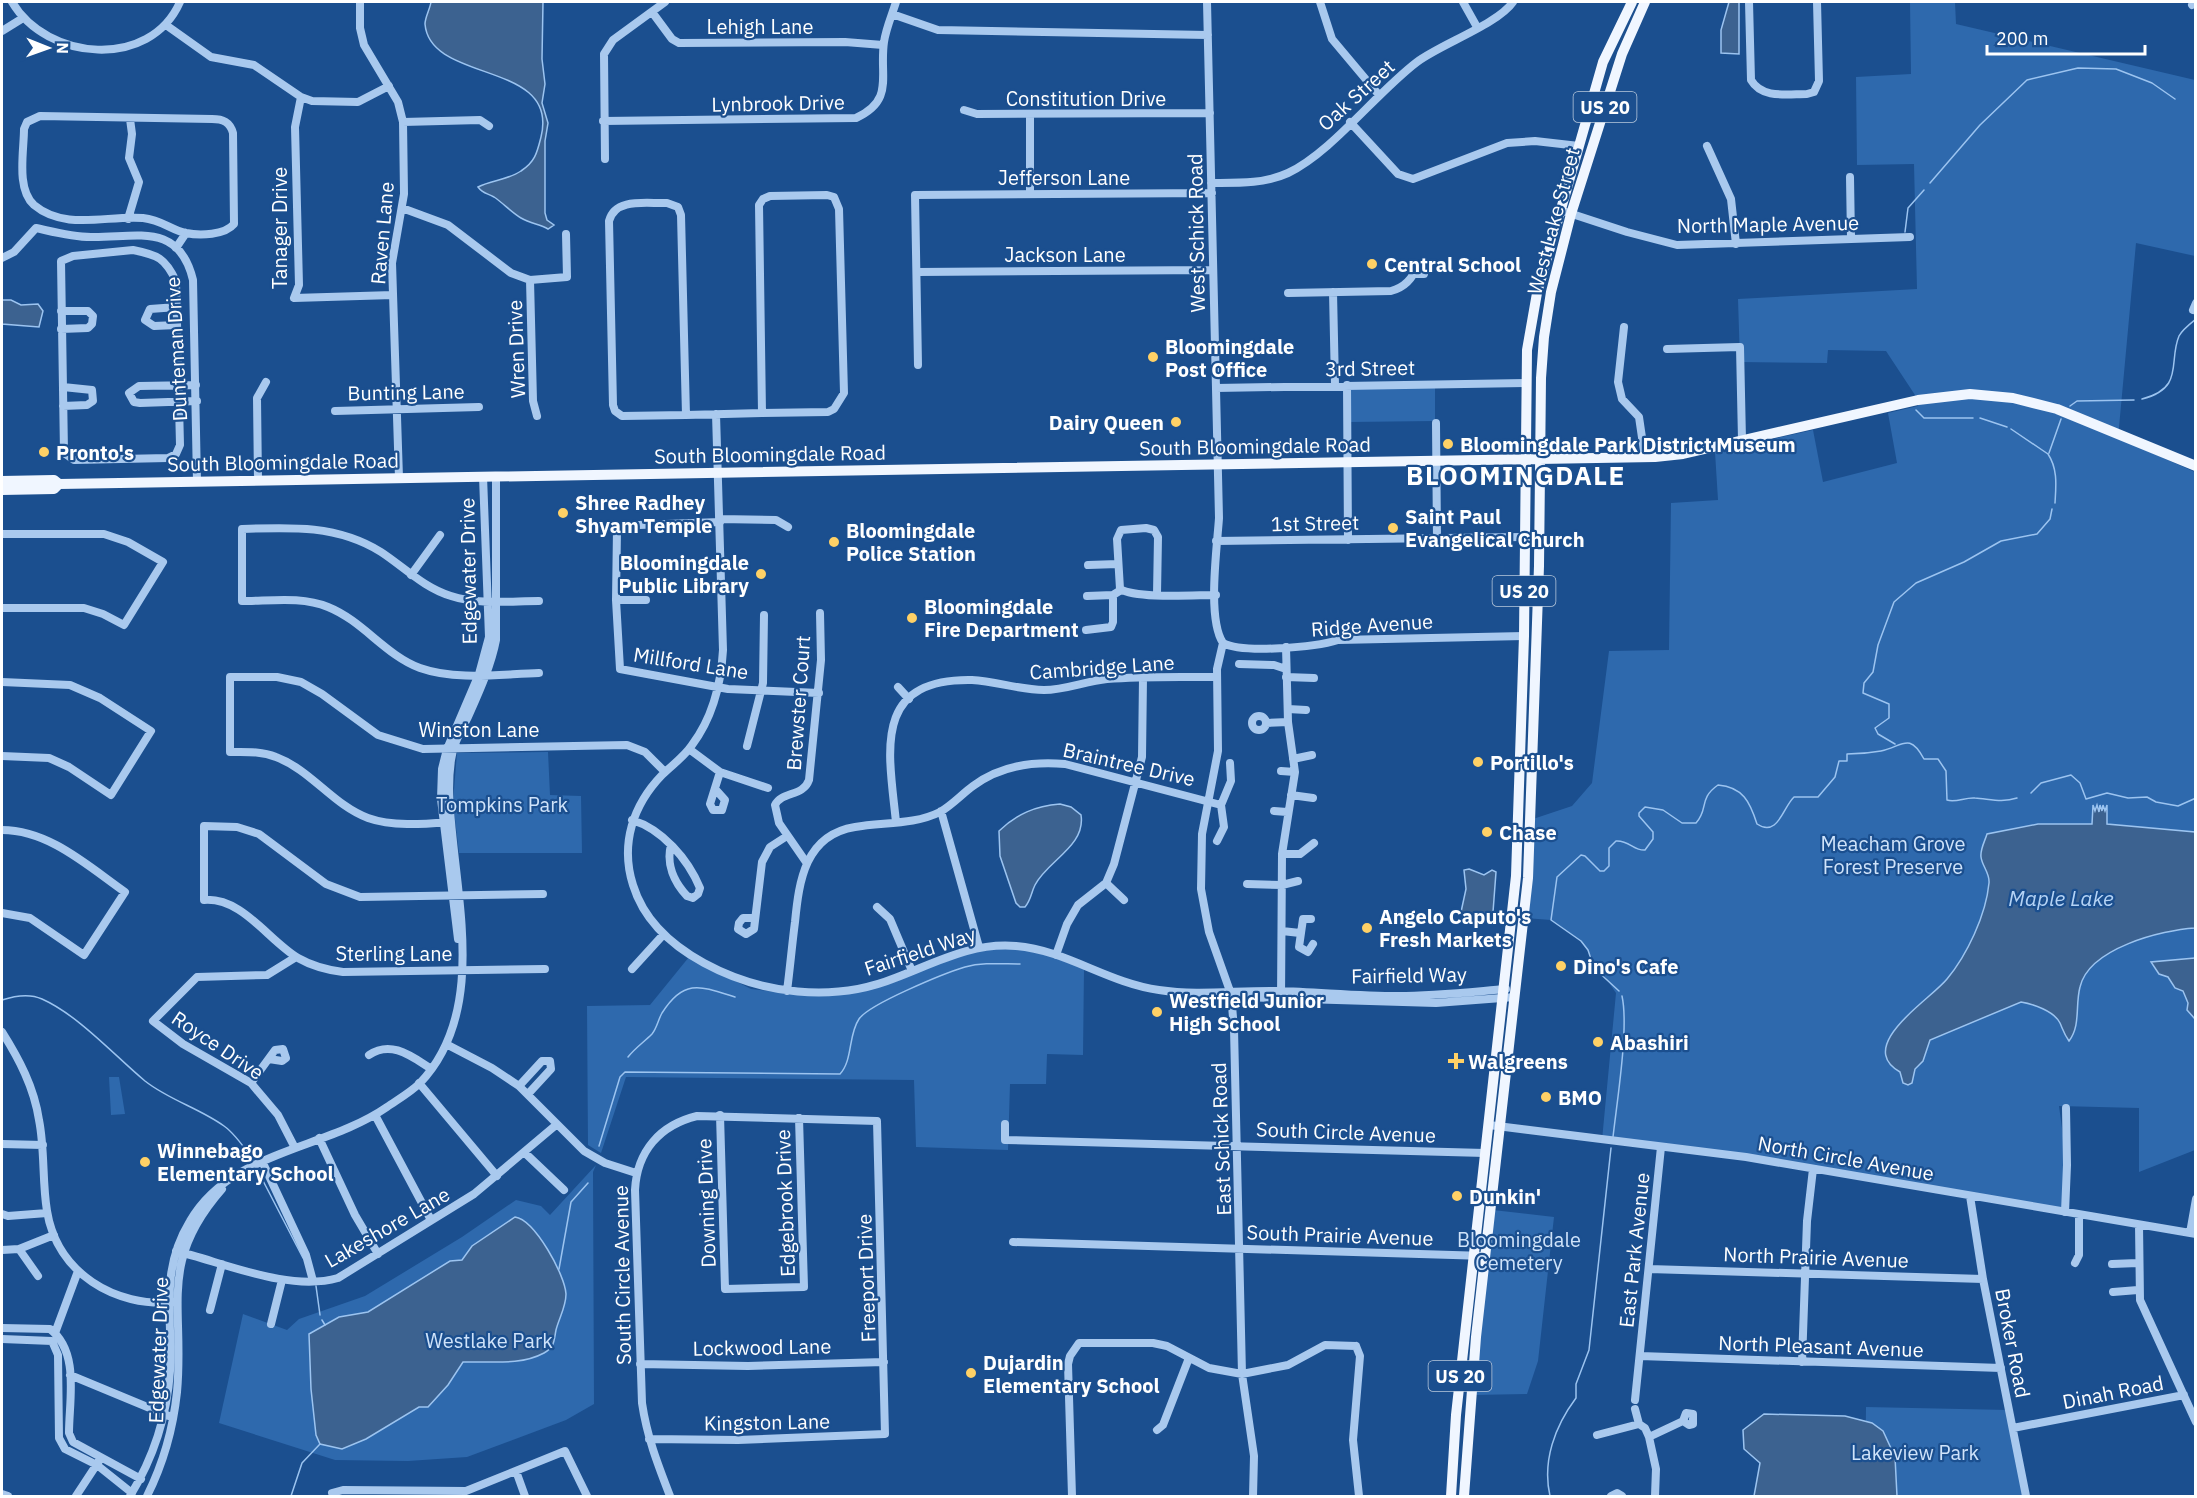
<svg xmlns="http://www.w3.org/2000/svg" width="2197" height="1498" font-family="'IBM Plex Sans',sans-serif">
  <rect width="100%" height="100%" fill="#1b4f8f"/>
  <path fill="#2e69ad" d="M1910 2H1955L1956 24 2195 80V256L2136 243 2118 438 2195 472V1150L2139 1172V1108L2059 1106 2067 1165 2065 1212 1746 1157 1602 1140 1616 993 1581 941 1551 920 1525 918 1533 819 1572 806 1592 783 1609 651 1669 650 1671 503 1718 500 1715 452 1813 430 1823 482 1897 463 1888 413 1918 406 1915 395 1886 351 1828 350 1827 363 1740 362 1738 299 1917 289 1914 164 1857 165 1856 77 1911 74Z
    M1435 385V421L1349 422V386Z
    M548 752 550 795 581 796 582 853H459L453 802 457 753Z
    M1017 947 1035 950 1084 969 1083 1055 1047 1054 1046 1084H1010L1008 1150 916 1147 914 1080 626 1077 601 1153 588 1145 587 1006 650 1005 689 957 751 989 808 996 856 991 979 949Z
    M109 1077H119L125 1114 111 1115Z
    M596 1165 593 1172 594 1404 566 1420 467 1457 408 1461 335 1460 219 1423 243 1314 287 1330 299 1319 365 1296 462 1237 516 1200 541 1206 550 1215Z
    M1493 1210 1554 1217 1538 1361 1527 1394 1473 1395Z
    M1866 1407 2008 1410 2025 1496H1865Z"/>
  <path fill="#3c6290" stroke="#9cc4f0" stroke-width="1.5" d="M431 2H543L542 59 545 84 542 103 548 123 545 141V213L547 220 554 225 548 229C540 224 531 224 521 218 511 212 503 203 494 197 487 193 483 194 478 187 491 180 508 180 521 171 535 162 537 153 541 137 560 60 430 84 425 24 425 17 430 9 431 2Z
    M1729 2H1739V54L1721 53V30Z
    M2 300H11L21 305 38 304 43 311 39 327 2 324Z
    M1060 804 1071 807 1081 815C1086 846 1047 861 1035 885 1031 893 1031 900 1025 907H1020L1016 903 1000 856 999 831C1017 814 1035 806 1060 804Z
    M2093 805 2095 811 2097 805 2099 812 2100 805 2102 811 2103 805 2105 811 2107 805V824L2195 832V928C2162 930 2089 948 2080 987 2075 1006 2081 1025 2069 1041 2064 1034 2063 1030 2060 1023 2054 1011 2033 1004 2021 1002L1930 1040 1923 1061 1915 1069 1912 1083 1908 1085 1903 1083 1900 1072C1854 1046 1930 1000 1947 979 1967 955 1986 915 1989 883 1990 873 1982 866 1981 857 1980 849 1985 841 1987 834L2038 824H2092Z
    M1469 869 1484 875 1492 870 1496 872 1493 912 1483 913V917L1470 918 1461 912 1466 889 1464 870Z
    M2195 958H2196L2195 1019 2187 1010 2188 1003 2183 991 2175 988 2168 977 2159 974 2151 962Z
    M515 1217C535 1220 565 1275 566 1294 566 1307 559 1318 556 1330 554 1340 555 1347 544 1353 520 1366 490 1361 463 1362L448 1385 428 1407H419L366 1439 342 1449 320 1444 316 1435 311 1389 309 1334 339 1317 368 1312 450 1261 462 1260 472 1246Z
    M1764 1414 1845 1416 1872 1423 1883 1431 1895 1457 1897 1496H1754L1760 1463 1744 1449 1743 1430Z"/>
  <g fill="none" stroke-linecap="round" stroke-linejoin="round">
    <path stroke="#9cc4f0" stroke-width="1.5" d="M1930 183 1980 125 2027 80 2078 68 2116 69 2152 83 2175 99
      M1905 232 1908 208 1924 190
      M2142 399C2185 388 2168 362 2179 336 2182 330 2191 323 2196 319
      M2070 406 2077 401 2134 400
      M1916 410 1924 418H1973
      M1980 418 2007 427
      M2011 429 2048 454C2058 469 2056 486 2055 503
      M2049 453 2061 419
      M1895 744 1878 734 1875 728 1889 718V704L1863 693 1864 683 1873 672 1878 645 1894 602 1916 583 1964 562 2001 541 2037 534 2050 519 2052 509
      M2031 793 2041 783 2071 775 2080 783 2086 799 2107 793 2128 798 2147 797 2156 802 2178 806 2196 798
      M1619 991 1594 968 1588 950 1581 941 1551 920 1557 877 1581 855 1585 856 1600 871H1604L1609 866V848L1616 841C1629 840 1634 851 1645 850L1653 839V832L1639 816V813L1645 807 1663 810 1682 823H1696C1709 809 1698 799 1718 785 1743 787 1750 802 1757 824 1778 838 1783 807 1794 797H1818L1835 777 1839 761H1847V754C1858 754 1870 753 1881 751 1902 747 1909 731 1924 759H1938L1946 771 1947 800C1956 803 1965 797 1975 798 1990 799 2002 803 2017 798
      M2 1000C14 996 29 993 42 999 78 1015 114 1055 145 1081 169 1100 199 1108 224 1126 234 1133 244 1147 251 1157
      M628 1057C635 1048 644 1042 652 1034 657 1028 658 1020 662 1013 684 978 701 986 735 997
      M1613 1137C1617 1101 1629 1028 1622 996
      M599 1146 620 1077 625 1072 840 1074C853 1060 848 1035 859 1019 869 1004 945 973 965 967 983 962 1002 964 1020 964
      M253 1160V1161
      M257 1168V1169
      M260 1175 303 1258
      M559 1269 571 1202 588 1183
      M316 1286 320 1315
      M322 1320 325 1325
      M291 1496 302 1463 320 1444
      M1550 1496C1542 1461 1555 1426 1576 1398V1384L1589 1350 1611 1148"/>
    <path stroke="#a9c9ee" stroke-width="8" d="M12 2C47 61 150 70 180 2
      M360 2V28L364 45 398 102 403 122 404 194 392 263 399 478
      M1207 2 1219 518C1217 548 1207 619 1223 643
      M1320 2 1332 39 1379 95
      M1463 2 1477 27
      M1749 2 1751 80C1762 99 1787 94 1807 94L1814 92 1819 81 1817 2
      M2192 5 2196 3
      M652 12 672 39 679 43 845 42 883 45
      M892 14 938 30 1208 35
      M166 25 211 57 254 65 301 97 312 101 358 102 389 86
      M2 31 23 18
      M301 97 295 127 299 285 294 298 393 295
      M964 110 977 114 1210 113
      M40 116 212 119C223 119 230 122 233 133L234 224C225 235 200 236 186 233 171 230 162 220 143 218 107 215 65 231 34 205 16 189 24 151 24 129L27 122Z
      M603 121 856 118C895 100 879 76 884 42 886 28 892 15 896 2
      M403 122 480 120 489 126
      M1350 122 1398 174 1413 179 1507 143 1535 141 1579 146
      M1707 146 1731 199 1736 244
      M605 159 604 54 613 40 665 2
      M1850 177 1851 239
      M1211 183C1238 183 1264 184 1288 173 1332 152 1376 93 1417 62 1441 44 1498 24 1513 2
      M1030 193V115
      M827 195 834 197 839 209 844 393 834 409 828 412 762 413 759 205 763 199 770 196Z
      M667 203 678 207 681 215 686 415 622 416 615 411 613 405 609 221C615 197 648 204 667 203Z
      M402 208 448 225 511 273 530 280 533 401 537 416
      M1560 210 1627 232 1677 245 1910 237
      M128 219 139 182 129 158 132 134 130 119
      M176 248 186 233
      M133 250C158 255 165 258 176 281L180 445 176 454 168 458 74 460 64 453 61 261 73 256Z
      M2 258 14 252 36 228C54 232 72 237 91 237 135 238 179 221 193 280L197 482
      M917 272 1213 270
      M530 280 567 277 566 234
      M1333 292 1335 385
      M1288 293 1391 291C1406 287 1413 278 1417 266H1425L1424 274H1417
      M2193 310 2196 303
      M61 311H88L93 316 92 324 88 328 61 329
      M177 325 154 326 145 320 150 309 177 307
      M1624 327 1618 382 1622 399 1639 417 1645 458
      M1667 349 1740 347 1742 440
      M918 365 915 195 1212 193
      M196 385 139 386 129 393 134 402 140 403 197 401
      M1347 385 1348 540
      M63 387 92 390 93 401 87 405 63 406
      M1216 388 1525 383
      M335 411 479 407
      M716 414 723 650C721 685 713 717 692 745 684 757 672 765 662 775 633 805 620 844 633 885 644 921 671 945 704 963 761 994 833 1003 895 978 935 963 972 942 1016 946 1066 950 1108 983 1159 990 1199 996 1238 990 1278 991 1318 992 1358 996 1398 996 1435 996 1470 992 1506 989
      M686 415 762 413
      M1436 423 1437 539
      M258 481 257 398 266 382
      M719 519 776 520 788 527
      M720 522 639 525 617 529 616 600 620 669 728 689 819 693
      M2 534H104L128 542 163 562 124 625 103 614 84 608H2
      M1216 541 1523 537
      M1088 565 1118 564
      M411 575 440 535
      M1157 594 1158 537 1154 530 1146 528 1121 530 1117 539 1120 589C1137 599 1194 595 1216 595
      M1087 596 1113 595
      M616 600H646
      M539 601C510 601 478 605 451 596 424 588 404 567 381 552 338 525 291 527 242 529V601C270 601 302 596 328 607 363 621 385 655 420 668 457 681 501 674 539 673
      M1086 630 1111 627 1113 622V595L1121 590
      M1223 643 1217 669 1218 751 1202 834 1201 889 1209 932 1231 994 1234 1029 1242 1374 1254 1456 1253 1496
      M1223 643C1243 654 1316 647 1338 640L1524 636
      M1239 664 1274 665 1286 669
      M1286 677 1314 678
      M2 682 70 685 100 698 151 731 111 795 69 767 49 758 2 756
      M898 687 909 699
      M1288 709 1306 710
      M1252 723a7 7 0 1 1 14 0a7 7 0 1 1-14 0Z
      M1266 723 1288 722
      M747 746 763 683 764 615
      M689 749 720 772 768 788
      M1293 759 1312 755
      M1281 771 1295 772
      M716 790 725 800 722 810H713L710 804 720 772
      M1291 795 1313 798
      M941 811 979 947
      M1274 811 1287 812
      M632 820C662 829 688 859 700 888L698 894 693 898 687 896C674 882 666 864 671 845
      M451 822C425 824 393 827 368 818 333 805 311 770 276 757 261 751 246 752 230 752V677H277L301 682 322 694 378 735 423 749 627 745 645 752 665 772
      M896 822C889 753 871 678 972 680 996 681 1019 690 1044 690 1065 690 1086 681 1107 679 1143 676 1180 677 1216 677
      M2 830C49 830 88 866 125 892L84 955 30 918 2 913
      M1217 841 1224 827 1221 805 1231 781 1230 763
      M1282 854H1300L1314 843
      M806 862 779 823 775 805C782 791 803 797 809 780L821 660 820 613
      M1106 883 1124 900
      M1247 884 1282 885 1298 881
      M543 894 360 897 326 884 259 834 237 827 204 826V900C242 897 268 940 298 958 312 966 327 970 343 972L545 969
      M877 907 890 919 912 971
      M755 918H743L739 923 738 929 746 934 754 929 762 862 770 847 787 836
      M1311 919H1303L1299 947 1308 952 1313 944
      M1282 931 1300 933
      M458 939 441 799 442 769 447 749 479 674 489 637 483 476
      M1056 955 1067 924 1078 905 1106 883 1114 864 1142 757 1143 678
      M632 969 663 935
      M787 991C790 968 792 945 795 922 799 881 805 835 855 827 883 822 914 825 940 812 952 805 962 794 973 786 1000 766 1032 761 1065 764L1221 805
      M1231 994 1241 997 1436 1003 1515 997
      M1281 999 1282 854 1295 772 1288 722 1286 647
      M2 1032C19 1059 34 1087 39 1120 45 1150 42 1181 47 1211 57 1273 115 1308 175 1302
      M446 1044 492 1068 519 1086 584 1151 605 1163 636 1173
      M369 1055C391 1040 411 1056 430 1068
      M251 1083 275 1050 283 1049 286 1058 282 1061 269 1059
      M419 1083 497 1176
      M519 1086 542 1061H550L551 1069 528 1094
      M375 1115 431 1220
      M720 1115 725 1289 804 1287 799 1118
      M1005 1124V1140L1485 1153
      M1489 1125 1746 1157 2196 1234
      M319 1138 355 1215 378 1254
      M2 1144 43 1145
      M295 1148 278 1115 251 1083 183 1044 153 1021 197 977 267 975 296 957
      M524 1152 564 1190
      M262 1161 306 1255 313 1281
      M1970 1196 1983 1279 2026 1496
      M2065 1212 2067 1165 2066 1108
      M2 1214 8 1216 47 1213
      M2139 1225 2140 1300 2196 1422
      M2190 1233 2196 1199
      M1013 1242 1486 1256
      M19 1249 38 1276
      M2 1250 19 1249 54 1235
      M176 1251C225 1263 289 1292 338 1278L474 1194 556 1125
      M2075 1263 2079 1255V1215
      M2112 1264 2138 1263
      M1649 1269 1983 1279
      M2113 1292 2138 1290
      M210 1310 222 1264
      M271 1324 282 1280
      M2 1328 50 1329C80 1352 69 1400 69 1433L73 1442 141 1479
      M55 1333 78 1271
      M2 1339 52 1341 58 1355 59 1438 65 1449 97 1465 132 1493
      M1356 1346 1360 1356 1353 1440 1359 1496
      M1640 1356 2001 1368
      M1802 1362 1807 1221 1813 1169
      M640 1364 748 1366 884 1362
      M70 1375 169 1416
      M1635 1400 1661 1147
      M1635 1409 1639 1424
      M2013 1428 2184 1395
      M1157 1430 1163 1425 1189 1358
      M1597 1435 1639 1424 1645 1428 1649 1437
      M649 1439 738 1440 885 1434 877 1121 697 1116C660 1125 637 1151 635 1190L642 1403C647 1437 658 1465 670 1496
      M516 1471 525 1496
      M332 1493 343 1490 466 1491 565 1451 587 1496
      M2 1494 8 1496
      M76 1496 99 1461
      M130 1496C154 1457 167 1417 170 1371 173 1315 159 1272 190 1221 231 1150 325 1150 387 1107 397 1100 411 1092 420 1083 481 1019 461 920 453 842 450 814 447 787 451 760 453 744 461 731 468 717 479 692 491 666 496 640V476
      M147 1496C164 1462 173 1430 177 1392 185 1307 157 1263 222 1189
      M1072 1496 1068 1364 1070 1356 1079 1343H1153L1167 1346 1209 1368 1242 1374 1288 1365 1325 1345 1356 1346
      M1611 1496 1617 1493 1622 1496
      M1655 1496 1656 1469 1649 1437 1683 1421 1686 1413 1693 1414V1424L1689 1425 1683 1421"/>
    <path stroke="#f0f6ff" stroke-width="10" d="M2 481 54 480 59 484
      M2 490 54 489 59 484 1655 457 1683 454 1918 400 1970 394 2013 398 2057 409 2196 466
      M1451 1496 1456 1415 1516 876 1524 636 1527 350 1537 293 1603 62 1632 2
      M1464 1496 1476 1337 1528 878 1539 566 1541 378 1544 337 1551 292 1571 214 1622 54 1645 2"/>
  </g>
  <g fill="#ffd166" stroke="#1b4f8f" stroke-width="2">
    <circle cx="1372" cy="264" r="6"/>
    <circle cx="1153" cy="357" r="6"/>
    <circle cx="1176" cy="422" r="6"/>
    <circle cx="1448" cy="444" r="6"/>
    <circle cx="44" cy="452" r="6"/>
    <circle cx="563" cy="513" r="6"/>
    <circle cx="1393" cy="528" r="6"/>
    <circle cx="834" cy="542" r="6"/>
    <circle cx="761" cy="574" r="6"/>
    <circle cx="912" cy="618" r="6"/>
    <circle cx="1478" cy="762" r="6"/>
    <circle cx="1487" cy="832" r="6"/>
    <circle cx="1367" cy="928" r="6"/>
    <circle cx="1561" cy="966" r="6"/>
    <circle cx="1157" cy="1012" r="6"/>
    <circle cx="1598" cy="1042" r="6"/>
    <path d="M1453 1052h6v6h6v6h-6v6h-6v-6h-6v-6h6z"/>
    <circle cx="1546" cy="1097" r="6"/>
    <circle cx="145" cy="1162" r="6"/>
    <circle cx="1457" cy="1196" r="6"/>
    <circle cx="971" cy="1373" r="6"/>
  </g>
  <g text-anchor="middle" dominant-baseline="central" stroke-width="4.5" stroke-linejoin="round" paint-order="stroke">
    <g fill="#1b4f8f" stroke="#bbcadd" stroke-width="1.5">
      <rect x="1573.5" y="92" width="63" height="30" rx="4.5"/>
      <rect x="1492.5" y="576" width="63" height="30" rx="4.5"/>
      <rect x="1428.5" y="1361" width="63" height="30" rx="4.5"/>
    </g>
    <g font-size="18" font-weight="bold" fill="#fff">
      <text x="1605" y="107">US 20</text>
      <text x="1524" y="591">US 20</text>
      <text x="1460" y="1376">US 20</text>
    </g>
    <g font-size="20" fill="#fff" stroke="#1b4f8f">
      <text x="760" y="26">Lehigh Lane</text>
      <text transform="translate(1356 95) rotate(-42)">Oak Street</text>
      <text x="1086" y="98">Constitution Drive</text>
      <text transform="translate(778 103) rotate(-1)">Lynbrook Drive</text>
      <text x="1064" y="177">Jefferson Lane</text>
      <text transform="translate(1553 221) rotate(-75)">West Lake Street</text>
      <text transform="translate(1768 224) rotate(-1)">North Maple Avenue</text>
      <text transform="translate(279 228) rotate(-90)">Tanager Drive</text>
      <text transform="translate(382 233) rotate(-85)">Raven Lane</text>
      <text transform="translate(1196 233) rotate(-91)">West Schick Road</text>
      <text x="1065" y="254">Jackson Lane</text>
      <text transform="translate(176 349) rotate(-93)">Dunteman Drive</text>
      <text transform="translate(516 349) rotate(-92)">Wren Drive</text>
      <text transform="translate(1370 368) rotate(-1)">3rd Street</text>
      <text transform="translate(406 392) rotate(-1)">Bunting Lane</text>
      <text transform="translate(1255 446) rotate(-1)">South Bloomingdale Road</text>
      <text transform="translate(770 454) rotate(-1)">South Bloomingdale Road</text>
      <text transform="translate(283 462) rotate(-1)">South Bloomingdale Road</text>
      <text transform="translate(1315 523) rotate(-1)">1st Street</text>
      <text transform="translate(468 571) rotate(-91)">Edgewater Drive</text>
      <text transform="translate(1372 625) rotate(-4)">Ridge Avenue</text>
      <text transform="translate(691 663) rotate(9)">Millford Lane</text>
      <text transform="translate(1102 667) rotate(-4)">Cambridge Lane</text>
      <text transform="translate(798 703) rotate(-86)">Brewster Court</text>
      <text x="479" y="729">Winston Lane</text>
      <text transform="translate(1129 764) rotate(13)">Braintree Drive</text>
      <text transform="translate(920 951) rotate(-18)">Fairfield Way</text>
      <text x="394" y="953">Sterling Lane</text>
      <text transform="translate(1409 975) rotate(-1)">Fairfield Way</text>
      <text transform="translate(218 1045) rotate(34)">Royce Drive</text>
      <text transform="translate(1346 1132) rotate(2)">South Circle Avenue</text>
      <text transform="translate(1221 1139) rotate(-92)">East Schick Road</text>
      <text transform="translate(1846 1158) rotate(10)">North Circle Avenue</text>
      <text transform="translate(706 1203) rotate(-92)">Downing Drive</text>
      <text transform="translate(785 1203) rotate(-92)">Edgebrook Drive</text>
      <text transform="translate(387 1227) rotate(-30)">Lakeshore Lane</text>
      <text transform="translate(1340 1235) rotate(2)">South Prairie Avenue</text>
      <text transform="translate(1634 1250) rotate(-84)">East Park Avenue</text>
      <text transform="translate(1816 1257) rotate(2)">North Prairie Avenue</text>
      <text transform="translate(622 1275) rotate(-91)">South Circle Avenue</text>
      <text transform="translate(866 1278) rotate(-92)">Freeport Drive</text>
      <text transform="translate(2013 1343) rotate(79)">Broker Road</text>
      <text transform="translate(1821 1346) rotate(2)">North Pleasant Avenue</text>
      <text transform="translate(762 1347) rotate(-1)">Lockwood Lane</text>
      <text transform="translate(158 1350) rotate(-88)">Edgewater Drive</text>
      <text transform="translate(2113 1392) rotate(-11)">Dinah Road</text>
      <text transform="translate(767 1422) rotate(-1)">Kingston Lane</text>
    </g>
    <g font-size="20" font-weight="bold" fill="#fff" stroke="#1b4f8f" text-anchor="start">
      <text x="1384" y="264">Central School</text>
      <text x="1165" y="346">Bloomingdale<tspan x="1165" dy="23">Post Office</tspan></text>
      <text x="1164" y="422" text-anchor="end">Dairy Queen</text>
      <text x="1460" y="444">Bloomingdale Park District Museum</text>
      <text x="56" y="452">Pronto's</text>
      <text x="575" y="502">Shree Radhey<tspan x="575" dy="23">Shyam Temple</tspan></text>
      <text x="1405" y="516">Saint Paul<tspan x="1405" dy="23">Evangelical Church</tspan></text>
      <text x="846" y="530">Bloomingdale<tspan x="846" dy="23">Police Station</tspan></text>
      <text x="749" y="562" text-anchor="end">Bloomingdale<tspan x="749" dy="23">Public Library</tspan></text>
      <text x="924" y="606">Bloomingdale<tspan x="924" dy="23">Fire Department</tspan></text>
      <text x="1490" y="762">Portillo's</text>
      <text x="1499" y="832">Chase</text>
      <text x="1379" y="916">Angelo Caputo's<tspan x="1379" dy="23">Fresh Markets</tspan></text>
      <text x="1573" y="966">Dino's Cafe</text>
      <text x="1169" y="1000">Westfield Junior<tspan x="1169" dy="23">High School</tspan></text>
      <text x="1610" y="1042">Abashiri</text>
      <text x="1468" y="1061">Walgreens</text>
      <text x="1558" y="1097">BMO</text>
      <text x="157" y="1150">Winnebago<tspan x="157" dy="23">Elementary School</tspan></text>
      <text x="1469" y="1196">Dunkin'</text>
      <text x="983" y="1362">Dujardin<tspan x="983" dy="23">Elementary School</tspan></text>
    </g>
    <g font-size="20" fill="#cfe3fa" stroke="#1b4f8f">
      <text x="502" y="804">Tompkins Park</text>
      <text x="1893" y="843">Meacham Grove<tspan x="1893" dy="23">Forest Preserve</tspan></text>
      <text x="1519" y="1239">Bloomingdale<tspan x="1519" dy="23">Cemetery</tspan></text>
      <text x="489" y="1340">Westlake Park</text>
      <text x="1915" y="1452">Lakeview Park</text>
    </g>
    <g font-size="21" font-style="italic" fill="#b5d3f5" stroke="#1b4f8f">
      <text x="2061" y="898">Maple Lake</text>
    </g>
    <g font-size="26" font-weight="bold" letter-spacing="1.5" fill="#fff" stroke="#1b4f8f">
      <text x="1516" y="475">BLOOMINGDALE</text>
    </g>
  </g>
  <rect width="2197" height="1498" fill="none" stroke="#ffffff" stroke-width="6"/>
  <g transform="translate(48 48) rotate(91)" stroke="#1b4f8f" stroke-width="4.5" paint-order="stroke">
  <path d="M0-4.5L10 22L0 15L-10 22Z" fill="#ffffff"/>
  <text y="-9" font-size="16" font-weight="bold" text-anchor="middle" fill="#ffffff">N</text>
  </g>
  <path d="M1987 45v9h158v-9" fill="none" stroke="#ffffff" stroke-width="3"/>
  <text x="1996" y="45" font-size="18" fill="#ffffff" stroke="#1b4f8f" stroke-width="4.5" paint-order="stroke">200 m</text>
</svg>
